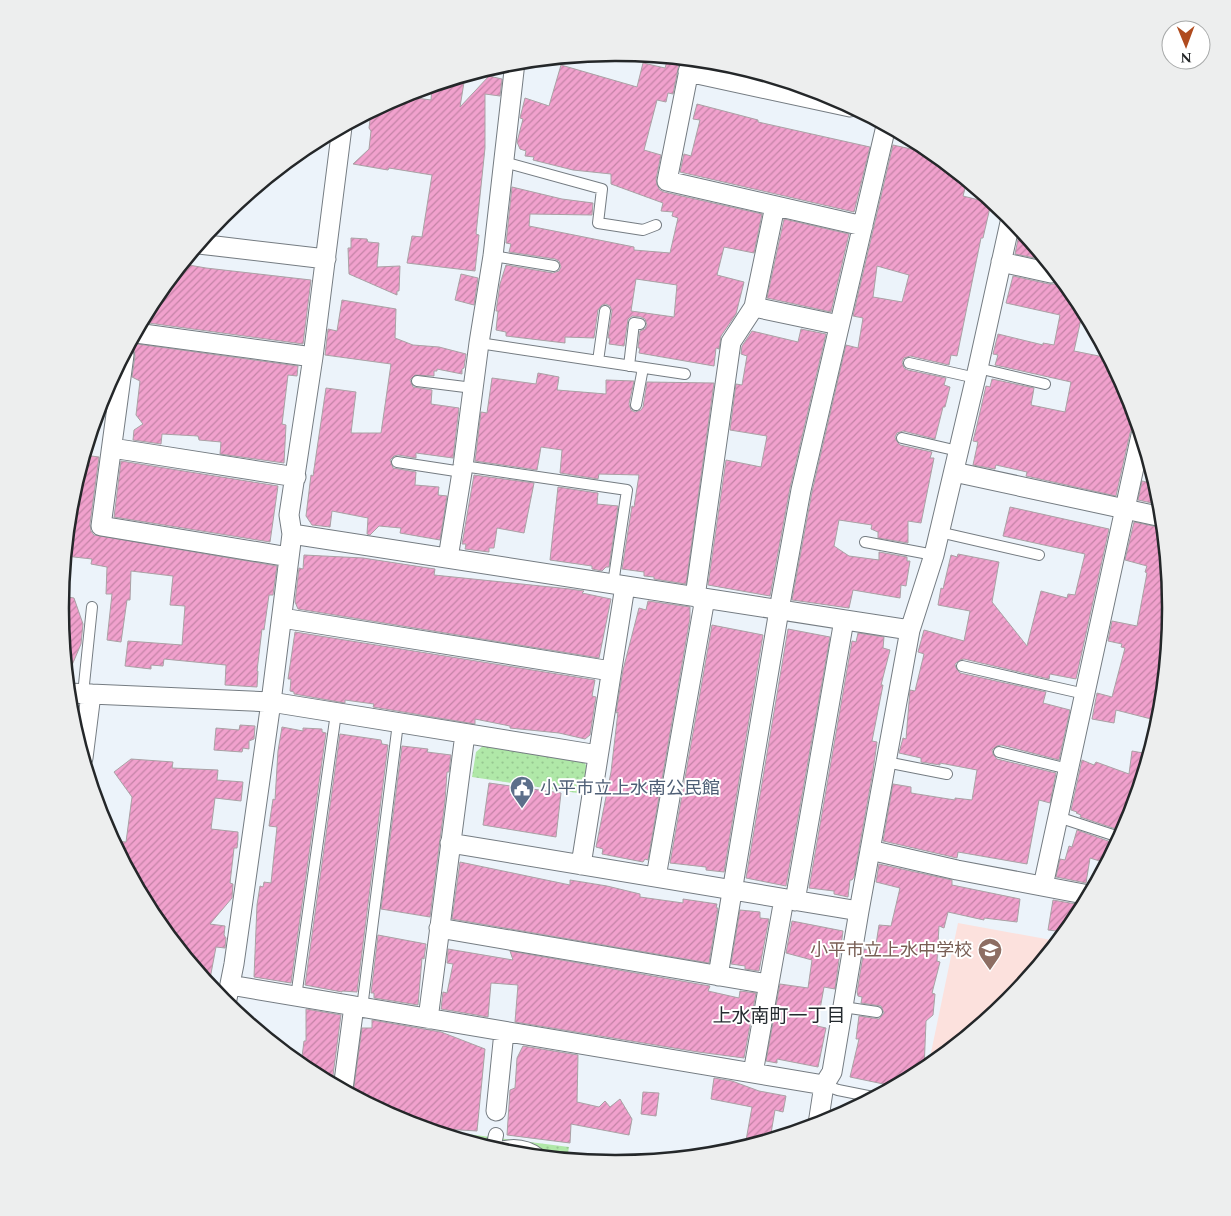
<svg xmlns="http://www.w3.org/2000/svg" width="1231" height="1216" font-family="Spectral,'Noto Sans JP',serif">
  <defs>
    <pattern id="park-dots" width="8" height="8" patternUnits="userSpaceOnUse" patternTransform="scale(1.25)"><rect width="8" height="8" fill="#b0e8a8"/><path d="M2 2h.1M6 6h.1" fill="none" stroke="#97c791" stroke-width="1.8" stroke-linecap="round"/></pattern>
    <pattern id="building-hatch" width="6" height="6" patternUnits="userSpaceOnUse" patternTransform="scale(1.25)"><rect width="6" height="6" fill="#f1a1cd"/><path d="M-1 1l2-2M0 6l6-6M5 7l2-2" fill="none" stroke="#c383a6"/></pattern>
  </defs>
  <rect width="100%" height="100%" fill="#ecf3fa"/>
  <path fill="#fce1dd" d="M958 923 1057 941 1008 1001 928 1067Z"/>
  <path fill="url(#park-dots)" d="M484 745 584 761 588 770 584 794 472 777 476 752Z
    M444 1131 569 1147 567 1159 507 1153 443 1133Z"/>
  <path fill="url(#building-hatch)" stroke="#aaa1a5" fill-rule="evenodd" d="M668 58 680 59 673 94 668 93 666 102 657 100 644 150 661 155 656 179 657 185 660 190 664 192 762 214 754 253 724 247 717 275 744 282 736 314 721 336 719 349 716 348 714 366 639 353 640 348H638L640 331 645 329 647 325 645 319 641 317 632 316 628 319 624 346 609 344 610 338H608L612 311 610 306 606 304 602 305 598 310 594 338 565 337V343L506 336V332L496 330 498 311H496L500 284 506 265 553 273 559 271 561 267 559 261 555 259 509 252 511 244 506 243 512 187 562 199 593 203 592 215 530 214 529 226 634 247V250L670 253 678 218 672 216 673 212 661 211 663 203 611 184V174L573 170 533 160 534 157 525 156 526 151 520 149 517 142 523 119 520 118 525 98 549 106 561 65 637 87 643 63 665 68ZM636 279 677 285 674 317 631 311Z
    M465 76 460 107 489 76 502 79 500 96 485 94V148L476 234 479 235 475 271 407 263 412 236 422 237 432 175 389 168 388 170 353 164 369 149 371 131 369 128 371 112 402 96 431 100 432 86Z
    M697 104 758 120V122L870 147 854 212 680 172 684 154 691 156 700 120 693 119Z
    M893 145 934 154 967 181 963 196 991 203 983 238H981L957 356 951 355 949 365 910 356 904 358 902 362 904 368 908 370 946 378 944 385 950 387 945 407H943L935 439 903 431 897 433 895 437 896 440 900 445 932 452 930 458H934L921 523 908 521V543L878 538V532L871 529 872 525 839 520 834 546 849 556 879 560V552L907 557V561H910L906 586 901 585 900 598 853 590 849 608 792 600 812 492 846 345 858 348 863 318 853 316ZM877 266 909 275 902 302 873 297Z
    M784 219 849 234 831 312 767 298Z
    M1019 234 1025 236 1045 260 1015 254Z
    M351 238 367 239 368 242 379 243 377 267 400 266 399 291H397V295L349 274 348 248H351Z
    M183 264 206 268 311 280 303 344 141 322 154 299Z
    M461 274 478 278 474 305 455 300Z
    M1013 276 1049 284H1055L1060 279 1078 300 1083 310 1074 351 1109 358 1129 396 1138 424 1133 427 1130 433 1116 496 1026 476 1027 472 996 465 995 469 973 465 978 442 973 441 977 425 986 386 990 387 992 379 1034 388 1031 405 1065 412 1071 382 995 365 998 355 993 354 998 334 1043 345V343L1054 345 1060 315 1006 303Z
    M342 300 396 309 395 338 413 345 439 347 466 354 464 368 462 369V374L437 369V371H434V376L415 375 410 380 413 387 432 390 431 404 459 408 453 458 416 453V458L398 455 394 456 390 460 393 468 416 472 415 485 439 487 438 495 447 496 440 540 400 533 401 528 379 526 370 535 367 534 368 518 332 511 330 527 312 525 306 516 311 475 313 476 326 388 356 392 351 433H381L391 364 325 355 328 329 337 331Z
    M801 329 826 334 790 488 770 596 708 585 726 460 761 467 767 436 730 430 736 384 742 385 747 356 741 354 742 346 752 331 798 342Z
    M130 343 298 366 297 376 288 375 282 424 286 425 284 463 220 454 221 442 199 440 198 436 162 434 161 444 133 440 134 430 143 424 136 415 140 381 132 377 135 356 134 350 129 345Z
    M538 373 559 377 557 390 606 394V380L634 381 629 404 631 410 635 412 641 410 643 407 647 382 714 383 686 584 654 579V577L644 576V572L622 569 632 506 634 507 639 475 599 474 598 479 560 473 562 450 541 447 537 470 475 461 481 412 487 413 492 378 536 384Z
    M84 455 99 457 90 524 91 531 94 535 277 566 273 595H269L264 630 262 629 257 671H258L257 687 225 685 226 665 164 659 163 666 151 665V669L125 666 128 641 182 645 185 606 170 605 173 576 131 571 130 600H127L121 642 107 640 112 594H106L107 567 91 564 92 559 65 556 71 499Z
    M121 461 278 486 270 542 114 517Z
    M474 475 534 483 524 533 497 528 494 548H489V552L465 549 466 544H462Z
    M1142 481 1156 484 1161 505 1138 500Z
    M558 487 598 493 597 504 618 506 609 567H606L602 571 592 569V566L550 560Z
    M1010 507 1109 529 1076 679 1050 674 1049 679 964 659 960 660 955 664 956 668 960 673 1046 692 1043 703 1070 710 1059 760 1001 745 997 746 992 750 993 754 997 759 1056 773 1050 803 1039 800 1027 864 958 852 957 858 883 841 893 784 911 787V793L955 800V798L972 800 977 770 940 763V765L921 762V758L899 753 903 738 906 739 910 690 915 691 924 654 918 652 924 630 964 641 970 611 938 605 941 588 943 589 951 555 957 557 958 554 999 562 992 602 1027 646 1041 591 1067 598 1068 594 1075 595 1085 554 1003 536Z
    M1134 522 1163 528 1171 608 1159 721 1116 710 1114 723 1092 719 1097 693 1112 697 1125 648 1121 647 1122 644 1108 641 1112 621 1137 626 1147 573 1145 572 1147 566 1125 560Z
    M304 555 363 558 435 569 434 575 570 589 584 591 582 593 611 599 599 658 298 609 295 602 299 568 303 569Z
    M61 596 74 598 83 624 81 644 67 677 60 608Z
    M648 601 690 607V618L648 860 645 859 643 862 602 854 603 849 596 847 611 772 618 712 616 713 623 670 639 608 646 610Z
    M712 625 763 635 724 872 706 870V867L670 863Z
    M788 629 830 637 786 886 746 878Z
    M295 632 595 680 592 696 596 697 590 735 585 739 559 733 510 728V726L475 719V724L373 707 374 704 345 700V703L294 694V692L290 691 291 679H288Z
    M858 633 884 637 883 648 890 650 881 685H883L872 741 877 742 873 771 854 877 852 880H850L848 897 834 894V891L809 888 852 641 856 642Z
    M240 725 255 726 254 739 249 741V749L243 748 242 752 214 750 216 728 239 730Z
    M282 727 303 731V728L322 729V732L326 733 291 983 254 977 257 905 260 886 263 887 264 882 271 883 277 827 269 826 273 799 275 800 278 751Z
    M340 734 381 740 382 744 388 745 357 992 342 991V992L305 985Z
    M402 746 428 749 427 752 451 755 449 772H447L445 801 430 917 381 909Z
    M1132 751 1149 754 1129 821 1106 863 1090 858 1086 883 1056 877 1060 859 1065 860 1069 846 1072 847 1077 830 1111 842 1117 840 1120 837 1118 831 1116 829 1080 817 1081 815 1076 813 1077 812 1071 810 1082 760 1094 765 1096 762 1129 774Z
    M131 759 173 762 172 768 218 770 217 780 243 782 241 801 215 798 211 829 238 832V839L237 848H234L230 883 233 884 232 898 210 924 225 926 224 935 226 938 225 948 216 947 209 984 153 916 113 841 126 842 132 797 114 772Z
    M489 783 561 793 556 837 483 825Z
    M460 862 570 885V880L607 886 640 894V897L683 903V899L717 904 716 908H718L709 963 452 919Z
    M879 864 952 880V885L1020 899 1017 922 984 918V920L948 912 944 928 939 926 937 961 940 962 932 993 935 994 933 1015 926 1021 924 1070 893 1086 850 1077 859 1039H856L859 1016 879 1019 884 1013 881 1006 861 1003 862 997 858 996 857 992 864 949 875 951 879 925 891 926 900 888 876 882Z
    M1053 900 1082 905 1077 917 1065 932 1048 930Z
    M740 910 760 912V918L769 919 759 971 745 969V966L731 964Z
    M792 921 843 931 835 989 824 987 817 1026 826 1028 818 1067 777 1059V1063L766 1061 780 984 808 988 812 960 786 953Z
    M378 935 426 944 424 959 422 958 418 1005 374 998V993H371Z
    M448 949 513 960 510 951 710 986 708 991 739 998 740 991 756 993 744 1058 698 1052 515 1022 518 985 491 983 488 1017 441 1009 443 992 447 993 453 964 447 963Z
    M306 1009 341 1015 332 1083 301 1065 304 1041H306Z
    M372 1020 441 1032 485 1049 477 1131 427 1128 403 1121 353 1094 362 1028H372Z
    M523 1046 578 1055 577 1102 599 1107 605 1101 610 1107 620 1099 632 1119 629 1135 571 1124 570 1143 507 1135 510 1090 515 1088 517 1058Z
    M714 1078 732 1081 759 1091 786 1096 783 1112 775 1110 770 1139 745 1146 752 1107 711 1099Z
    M643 1092 659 1093 656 1116 641 1114Z"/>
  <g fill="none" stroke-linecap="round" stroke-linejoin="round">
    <defs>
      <path id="service" d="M504 162 602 189 598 223 643 230 656 225
        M493 256 554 266
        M479 343 685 374
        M598 361 605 311
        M909 363 976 378
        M629 366 634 323 640 324
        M978 368 1045 384
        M417 381 473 388
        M636 405 643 368
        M902 438 958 451
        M397 462 462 472
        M463 466 627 490 613 584
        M939 532 1039 555
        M865 542 934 555
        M962 666 1085 694
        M83 694 92 607
        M999 752 1068 769
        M886 762 947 774
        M1058 817 1113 835
        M296 997 336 713
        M843 1007 877 1012
        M362 1008 398 723
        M824 1085 838 1090 873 1097"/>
      <path id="pedestrian" d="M493 1149 496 1135
        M497 1150C512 1145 526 1146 539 1156"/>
      <path id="minor" d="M691 60 667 181 863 226
        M688 72 850 107
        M199 244 326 259
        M1001 262 1051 273
        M754 307 839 325
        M136 333 313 357
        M124 355 101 526 289 557
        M112 448 296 477
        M954 472 1162 517
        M292 534 910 630
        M448 558 463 466 479 343 493 256 515 62
        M695 597 731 342 754 307 775 206
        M282 618 611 671
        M68 693 271 702 598 755
        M83 758 91 694
        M450 843 859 911
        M870 850 957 870 1089 895
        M581 865 625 586
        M656 877 705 598
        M1043 886 1141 435
        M795 901 844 620
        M439 928 768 984
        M718 976 779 610 801 490 886 126
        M230 985 824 1085
        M226 1004 234 964 271 702 292 534 289 515 313 357 342 127
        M428 1019 465 734
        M753 1073 784 899
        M343 1089 354 1006
        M496 1111 504 1032
        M818 1124 824 1085 832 1072 859 911 910 630 934 555 978 368 1011 218"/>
    </defs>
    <use href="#service" stroke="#757c82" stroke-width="12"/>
    <use href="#pedestrian" stroke="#757c82" stroke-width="16"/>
    <use href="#minor" stroke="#757c82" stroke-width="21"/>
    <use href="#service" stroke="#fff" stroke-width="10"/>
    <use href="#pedestrian" stroke="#fff" stroke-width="14"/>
    <use href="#minor" stroke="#fff" stroke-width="19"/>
  </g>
  <defs>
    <symbol id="civic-pin" viewBox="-11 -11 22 30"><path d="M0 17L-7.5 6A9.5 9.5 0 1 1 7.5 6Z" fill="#5c6f8a" stroke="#fff"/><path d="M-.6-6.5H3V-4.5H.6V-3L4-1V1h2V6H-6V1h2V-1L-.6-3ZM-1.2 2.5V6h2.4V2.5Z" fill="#fff"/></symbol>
    <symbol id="school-pin" viewBox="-11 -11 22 30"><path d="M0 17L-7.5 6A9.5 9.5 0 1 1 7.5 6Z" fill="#8d6e63" stroke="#fff"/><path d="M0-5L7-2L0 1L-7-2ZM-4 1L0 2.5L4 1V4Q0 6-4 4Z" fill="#fff"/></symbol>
  </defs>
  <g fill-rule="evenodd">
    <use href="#civic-pin" x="508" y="774" width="28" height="38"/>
    <use href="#school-pin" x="976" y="936" width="28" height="38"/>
  </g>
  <g text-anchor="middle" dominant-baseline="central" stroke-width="4" stroke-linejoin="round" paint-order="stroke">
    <g font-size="18" fill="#4e5e75" stroke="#fff" text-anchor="start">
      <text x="540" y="788">小平市立上水南公民館</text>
    </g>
    <g font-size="18" fill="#785e54" stroke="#fff" text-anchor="end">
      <text x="972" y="950">小平市立上水中学校</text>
    </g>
    <g font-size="19" fill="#242a2f" stroke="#fff">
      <text x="779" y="1016">上水南町一丁目</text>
    </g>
  </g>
  <path d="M0 0H1231V1216H0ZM615 61H616A546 546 0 0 1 1162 607V609A546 546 0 0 1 616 1155H615A546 546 0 0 1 69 609V607A546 546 0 0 1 615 61Z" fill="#edeeee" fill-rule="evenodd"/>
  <path fill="none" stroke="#242729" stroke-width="2.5" d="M615 61H616A546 546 0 0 1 1162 607V609A546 546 0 0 1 616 1155H615A546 546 0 0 1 69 609V607A546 546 0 0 1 615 61Z"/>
  <g transform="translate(1186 45) rotate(179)"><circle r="24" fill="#ffffff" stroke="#a7a9a9"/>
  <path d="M0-4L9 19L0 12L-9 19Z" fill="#b04b1e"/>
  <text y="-8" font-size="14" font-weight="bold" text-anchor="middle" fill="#242729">N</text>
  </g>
</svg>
